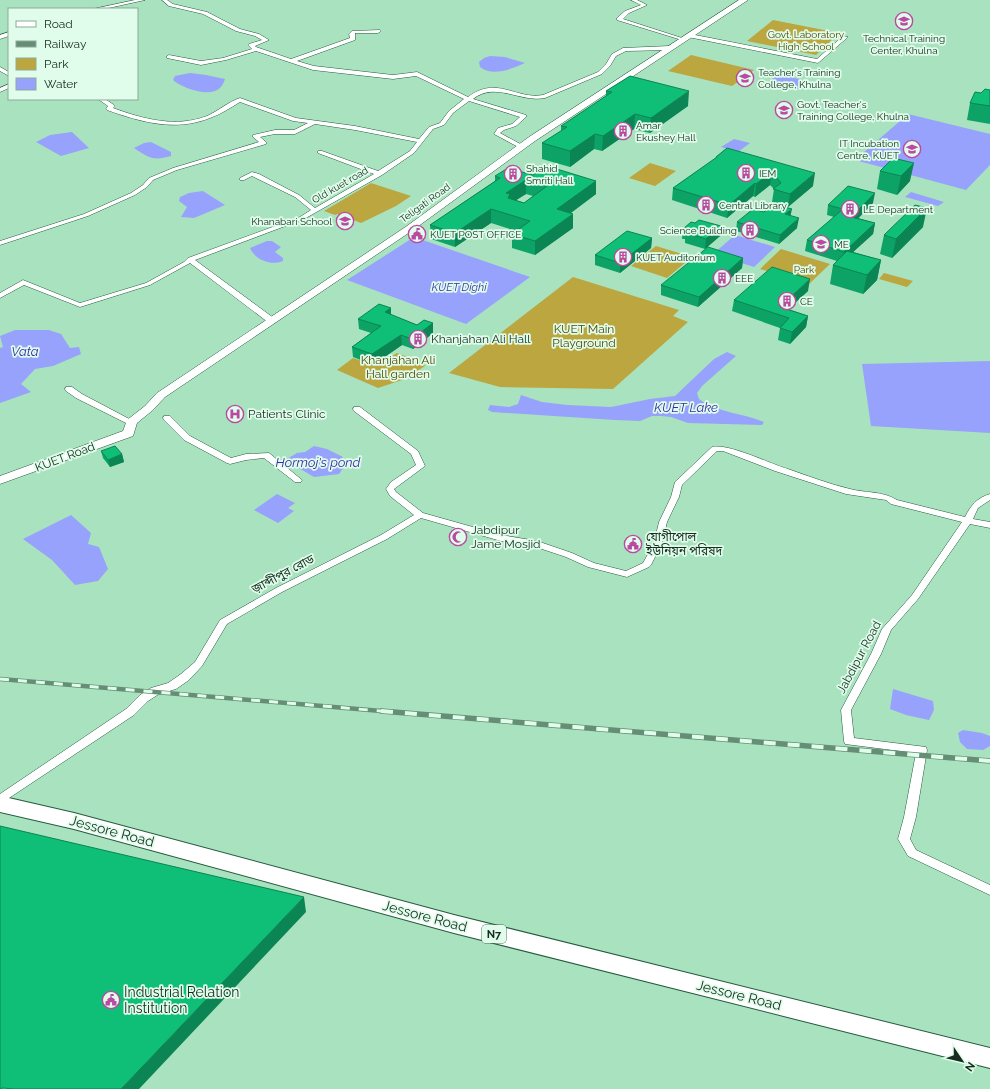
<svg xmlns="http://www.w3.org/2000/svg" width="990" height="1089" font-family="Raleway,'Noto Sans Bengali',sans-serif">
  <rect width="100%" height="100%" fill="#a9e2bf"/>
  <path fill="#bba63f" d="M773 20 839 33 816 55 747 41Z
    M691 55 754 70 732 86 668 71Z
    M650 163 676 171 655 186 629 178Z
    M371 183 411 196 396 206 361 223 338 214 335 215 324 211Z
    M656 246 692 257 667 278 631 266Z
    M781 249 830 264 809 284 760 269Z
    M884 273 913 281 907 287 879 279Z
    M573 277 679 310 673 316 688 322 613 389 500 387 449 373Z
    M397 353 423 363 425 366 405 379 378 388 337 370 353 358 376 366Z"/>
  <path fill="#97a2fc" d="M490 56 505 57 525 63C511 69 493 77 480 67L479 62 484 58Z
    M190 73 206 75 225 79C224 82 222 86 220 88 209 98 182 88 173 80L175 76Z
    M779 74 811 82V84C797 93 783 88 767 83Z
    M908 114 990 134V165L966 190 855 160Z
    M72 132 89 148 61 156 36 142 50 135Z
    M734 139 750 143 738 152 721 147Z
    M151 142 171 152V156C153 161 149 158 134 148L144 143Z
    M203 191 225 205 194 218 181 217 187 207 179 201 180 197 189 193Z
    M911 192 944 202 938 206 905 197Z
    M735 235 775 247 754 267 713 254Z
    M414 237 530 277 466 324 347 280Z
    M267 241H272L281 247 275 252 283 258V261C272 266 255 260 250 248Z
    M15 330H49L61 334 70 348 79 347 81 354 53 366 35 369 21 384 31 392 0 403V348L3 347 0 336Z
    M727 352 736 356 702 386 697 393 699 399C718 413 743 413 764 422L762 425 688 423 671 417 661 416H652L640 421 615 420 492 412 488 410 490 405 509 407 518 404 521 395 542 402 567 405 611 407 650 399 675 396 714 359Z
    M990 361V433L871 426 862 364Z
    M314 446 327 449 343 457 338 462 344 467 339 474 314 477 285 460 297 453 305 452Z
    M277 494 295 503 288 508 294 511 278 523 254 510Z
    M71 515 91 533 88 544 99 547 108 569 98 581 75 585 52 560 23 539Z
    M893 689 933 701 934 710 929 720 906 715 890 709Z
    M963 730 982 733 990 736V746L983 750 967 749 960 742 958 733Z"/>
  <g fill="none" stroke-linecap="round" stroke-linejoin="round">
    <defs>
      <path id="street" d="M135 0H145L104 9H93Z
        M162 0H167L173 4 207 12 240 29 259 34 269 40 255 46 256 47 291 59 350 38 349 34 352 31 380 30 381 31 378 33H355V40L297 61 314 66 393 75 417 72 468 97C497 75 516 100 543 95L598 72 606 64 612 54 623 48 670 46 673 48 670 50 626 51 616 56 610 66 602 74 545 98C520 103 496 81 473 99L526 115V117L516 126 504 130 500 133 524 146V148H520L494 134 498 128 512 124 520 117 469 101 453 113 444 125 433 129 414 153 382 175 304 219 195 260 275 319V323H269L190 263 150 285 80 307 24 285 0 298V293L23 280 80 303 146 283 184 262 188 258 300 217 311 210 295 197 258 179 252 176 244 180H240V178L252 172 259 174 299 195 315 208 374 174 318 153V151H322L378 171 410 151 417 142 355 130 315 124 295 134H275L260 137 266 142V144L177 170 153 180 147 187 135 195 88 216 0 245V241L84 214 131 193 143 185 149 178 173 168 259 142 253 137V135L275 130H294L308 123 293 121 240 102C230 108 221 114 210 118 175 132 141 122 107 110L106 109 108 106 98 99H105L114 105 115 106 113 108C143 119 176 128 207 116 218 111 228 102 240 98L296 118 355 126 419 139 429 127 440 123 449 111 464 99 416 76 393 79 313 70 256 51 226 60 201 65 167 58V56L169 55 201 61 223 58 252 49 248 45 249 44 262 40 255 36 236 31 203 14 169 6Z
        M631 0H637L647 5 629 13 623 19 685 39V41L617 20V18L625 11 641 5Z
        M9 32V36L0 39V35Z
        M690 34 817 59 843 36 848 37 818 63 688 37 687 36Z
        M0 67 9 72V76L0 71Z
        M9 84V88L0 92V88Z
        M66 387H72L82 394 135 422 134 424H128L76 398 66 391 65 389Z
        M354 407H360L418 451 425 466 394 489 396 492 423 513 501 535 537 541 572 553 594 563 626 571 643 563 654 543 659 522 671 497 675 482 712 447C729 443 770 464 788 469 808 476 829 484 850 489 865 493 883 491 897 500L965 517C971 505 977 498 990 494V500L978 508 973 519 990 522V528L970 524 918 599 891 630 881 654 851 710 854 738 926 747 927 750 916 817 910 839 916 850 990 885V895L908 856 898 839 904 817 916 753 845 744 844 741 841 710 871 654 882 629 912 595 962 522 891 504 886 500 846 494 775 471 723 451H717L682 485 679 497 667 522 662 543 651 565 649 567 627 577 588 567 566 557 533 546 501 541 421 518 387 539 282 592 227 624 202 666 189 680 176 689 159 694 148 701 134 715 0 804V794L126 709 140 695 151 688 168 683 181 674 195 662 220 620 276 588 381 535 414 515 390 496 386 489 391 482 416 465 411 454 354 411 353 409Z
        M164 416H170L190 436 231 458 246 454 269 453 302 480 301 482H295L264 458 246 460 230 464 227 463 184 440 164 420 163 418Z"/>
      <path id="secondary" d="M739 0H748L535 141 413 230 165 397 153 410 137 423 133 436 0 484V476L123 431 127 420 145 406 157 393 407 226 529 137Z"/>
      <path id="highway" d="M0 796 74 813 454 915 990 1048V1068L454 933 74 829 0 812Z"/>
    </defs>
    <use href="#street" stroke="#255b3e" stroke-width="1"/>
    <use href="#secondary" stroke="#255b3e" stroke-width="1"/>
    <use href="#highway" stroke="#255b3e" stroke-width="2"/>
    <use href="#street" fill="#fff" fill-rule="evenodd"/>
    <use href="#secondary" fill="#fff" fill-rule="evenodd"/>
    <use href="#highway" fill="#fff" fill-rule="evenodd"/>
    <defs>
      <path id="rail-far1" d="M0 679 393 712"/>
      <path id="rail" d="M381 711 990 761"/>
    </defs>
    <use href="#rail-far1" stroke="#658e75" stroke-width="4.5"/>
    <use href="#rail" stroke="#658e75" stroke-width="5.5"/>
    <use href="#rail-far1" stroke="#e0fcea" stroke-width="3" stroke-dasharray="9" stroke-linecap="butt"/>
    <use href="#rail" stroke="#e0fcea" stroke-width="4" stroke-dasharray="12" stroke-linecap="butt"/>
  </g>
  <path fill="#0da366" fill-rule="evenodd" d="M630 76 688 106 650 133 634 129 602 151 594 149 570 167 542 159V143L561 131V126L606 96V91Z
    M990 90V124L967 120 970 103 981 93Z
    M727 148 813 186 788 207 772 202 774 189 770 185 755 197 753 196 727 218 672 200 673 188 716 158V157Z
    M893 158 910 181 897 195 877 189 880 171Z
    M533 175 596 181V194L571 213 573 228 535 255 512 248V234L516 231 491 223 455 247 431 239 430 225 495 181V176ZM526 194 533 196 524 203 516 200Z
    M873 203 858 218 875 223 873 234 853 252 881 260 877 280 863 294 830 284 833 265 837 261 805 251 807 240 834 217 827 215 828 205Z
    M764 212 791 216 797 228 779 244 736 231 737 222Z
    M923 227 892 258 880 254 884 235Z
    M683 229 720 236 705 249 685 243V239H682Z
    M652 238 651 248 620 273 595 265V255Z
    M743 258 742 268 698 307 661 295V285Z
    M808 291 788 309 808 316 806 327 790 344 778 340 780 328 732 311 734 300Z
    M391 308V315L417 325 433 323V333L413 349 402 345 373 365 353 357 352 347 371 333 359 329 358 319Z
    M101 451 122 454 124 462 110 467 103 458Z"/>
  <path fill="#0a8553" d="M689 91 688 106 650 133 651 118Z
    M635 114 634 129 602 151 603 136Z
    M595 134 594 149 570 167V151Z
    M914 163 910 181 897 195 901 176Z
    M772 172 770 185 755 197 756 184Z
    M815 173 813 186 788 207 790 194Z
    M526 180V194L510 204 506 193Z
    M596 181V194L557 223V209Z
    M755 183 753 196 727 218 729 205Z
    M875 193 873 203 850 227 851 217Z
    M927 208 923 227 892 258 896 239Z
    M491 209V223L455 247V233Z
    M792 209 790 218 785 214Z
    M573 214V228L535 255V241Z
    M799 218 797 228 779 244 780 235Z
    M875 223 873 234 842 262 844 252Z
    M721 226 720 236 705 249 706 239Z
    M652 238 651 248 620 273V263Z
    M743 258 742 268 698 307 699 297Z
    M881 260 877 280 863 294 867 275Z
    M810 279 808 291 781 316 780 307Z
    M391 308V318L385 312Z
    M808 316 806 327 790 344 792 332Z
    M433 323V333L413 349 412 339Z
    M401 335 402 345 373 365 372 354Z
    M122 454 124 462 110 467 108 460Z
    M304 897 306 912 139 1089H121Z"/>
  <path fill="#0fbe77" stroke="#0a8553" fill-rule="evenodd" d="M630 76 689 91 651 118 635 114 603 136 595 134 570 151 542 143 567 127 561 126 612 92 606 91Z
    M985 89 990 90V106L970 103 975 92 981 93Z
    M727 148 815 173 790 194 773 189 781 183 772 172 756 184 755 183 729 205 673 188 717 157H716Z
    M893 158 914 163 901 176 880 171Z
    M547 166 596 181 557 209 573 214 535 241 512 234 530 221 491 209 455 233 430 225 500 178 495 176 508 168 533 175ZM526 180 547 186 524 203 508 198 510 194 506 193Z
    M848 186 875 193 851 217 875 223 844 252 807 240 843 209 828 205Z
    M774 204 792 209 785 214 799 218 780 235 737 222 753 209 764 212Z
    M915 205 927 208 896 239 884 235Z
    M699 220 721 226 706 239 686 233 688 231 683 229 691 222 695 223Z
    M627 231 652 238 620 263 595 255Z
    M708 247 743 258 699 297 661 285Z
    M847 251 881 260 867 275 833 265Z
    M772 267 810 279 780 307 808 316 792 332 780 328 789 318 734 300Z
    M379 304 391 308 385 312 417 325 424 320 433 323 412 339 401 335 372 354 352 347 381 326 358 319Z
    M115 446 122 454 108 460 101 451Z
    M0 826 304 897 121 1089H16L2 1088V1089H0Z"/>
  <defs>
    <symbol id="school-ring" viewBox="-11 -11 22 22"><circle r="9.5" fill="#e0fcea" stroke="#bb48a1" stroke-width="1.5"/><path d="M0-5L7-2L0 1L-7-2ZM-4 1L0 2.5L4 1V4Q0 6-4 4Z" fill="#bb48a1"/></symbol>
    <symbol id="university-ring" viewBox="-11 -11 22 22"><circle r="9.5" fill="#e0fcea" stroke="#bb48a1" stroke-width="1.5"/><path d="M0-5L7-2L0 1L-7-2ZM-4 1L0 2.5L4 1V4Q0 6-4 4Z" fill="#bb48a1"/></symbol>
    <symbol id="building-ring" viewBox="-11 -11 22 22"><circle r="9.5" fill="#e0fcea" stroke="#bb48a1" stroke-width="1.5"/><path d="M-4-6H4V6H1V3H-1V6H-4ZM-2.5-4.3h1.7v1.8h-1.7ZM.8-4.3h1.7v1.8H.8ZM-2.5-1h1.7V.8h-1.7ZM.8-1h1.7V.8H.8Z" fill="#bb48a1"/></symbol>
    <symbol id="civic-ring" viewBox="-11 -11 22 22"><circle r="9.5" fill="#e0fcea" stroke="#bb48a1" stroke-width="1.5"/><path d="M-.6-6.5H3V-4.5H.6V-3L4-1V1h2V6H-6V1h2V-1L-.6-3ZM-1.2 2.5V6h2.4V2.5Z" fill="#bb48a1"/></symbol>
    <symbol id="hospital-ring" viewBox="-11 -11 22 22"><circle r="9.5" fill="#e0fcea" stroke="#bb48a1" stroke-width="1.5"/><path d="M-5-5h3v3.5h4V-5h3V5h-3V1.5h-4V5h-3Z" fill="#bb48a1"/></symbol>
    <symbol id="mosque-ring" viewBox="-11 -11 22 22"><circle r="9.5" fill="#e0fcea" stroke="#bb48a1" stroke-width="1.5"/><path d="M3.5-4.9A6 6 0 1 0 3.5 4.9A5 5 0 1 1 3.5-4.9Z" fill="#bb48a1"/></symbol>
  </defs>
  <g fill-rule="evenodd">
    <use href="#school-ring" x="894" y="11" width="20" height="20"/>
    <use href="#university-ring" x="735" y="68" width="20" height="20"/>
    <use href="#university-ring" x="774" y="100" width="20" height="20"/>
    <use href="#building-ring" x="613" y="121" width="20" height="20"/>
    <use href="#university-ring" x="902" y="139" width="20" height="20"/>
    <use href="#building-ring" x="736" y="163" width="20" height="20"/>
    <use href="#building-ring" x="503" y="164" width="20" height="20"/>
    <use href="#building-ring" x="696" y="195" width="20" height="20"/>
    <use href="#building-ring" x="840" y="199" width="20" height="20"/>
    <use href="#school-ring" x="335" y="211" width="20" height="20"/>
    <use href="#building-ring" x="740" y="220" width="20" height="20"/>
    <use href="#civic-ring" x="407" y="224" width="20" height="20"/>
    <use href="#school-ring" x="811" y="234" width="20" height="20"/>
    <use href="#building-ring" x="613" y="247" width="20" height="20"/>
    <use href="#building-ring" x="712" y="268" width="20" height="20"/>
    <use href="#building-ring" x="777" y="291" width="20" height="20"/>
    <use href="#building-ring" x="408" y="329" width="20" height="20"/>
    <use href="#hospital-ring" x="225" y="404" width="20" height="20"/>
    <use href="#mosque-ring" x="448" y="527" width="20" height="20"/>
    <use href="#civic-ring" x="623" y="534" width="20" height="20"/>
    <use href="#civic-ring" x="101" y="990" width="20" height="20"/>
  </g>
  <g text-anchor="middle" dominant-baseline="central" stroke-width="3.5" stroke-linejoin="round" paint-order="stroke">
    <g font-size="10" fill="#534708" stroke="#e0fcea">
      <text x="806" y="34">Govt. Laboratory<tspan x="806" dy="12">High School</tspan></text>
      <text x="804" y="269">Park</text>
    </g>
    <g font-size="10" fill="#152c1f" stroke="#e0fcea" text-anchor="start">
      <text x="904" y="38" text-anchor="middle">Technical Training<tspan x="904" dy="12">Center, Khulna</tspan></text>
      <text x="758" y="72">Teacher's Training<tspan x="758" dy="12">College, Khulna</tspan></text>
      <text x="797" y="104">Govt. Teacher's<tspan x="797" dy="12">Training College, Khulna</tspan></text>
      <text x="636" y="125">Amar<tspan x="636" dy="12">Ekushey Hall</tspan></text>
      <text x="899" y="143" text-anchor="end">IT Incubation<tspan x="899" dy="12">Centre, KUET</tspan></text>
      <text x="526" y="168">Shahid<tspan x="526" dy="12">Smriti Hall</tspan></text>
      <text x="759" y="173">IEM</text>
      <text x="719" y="205">Central Library</text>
      <text x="863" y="209">LE Department</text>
      <text x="332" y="221" text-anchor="end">Khanabari School</text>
      <text x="737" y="230" text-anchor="end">Science Building</text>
      <text x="430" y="234">KUET POST OFFICE</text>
      <text x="834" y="244">ME</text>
      <text x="636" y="257">KUET Auditorium</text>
      <text x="735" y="278">EEE</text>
      <text x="800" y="301">CE</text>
    </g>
    <g font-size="10" fill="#152c1f" stroke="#e0fcea">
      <text transform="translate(340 185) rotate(-30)">Old kuet road</text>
      <text transform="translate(425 203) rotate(-36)">Teligati Road</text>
    </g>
    <g font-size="11" font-style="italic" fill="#3729aa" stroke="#e0fcea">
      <text x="459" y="287">KUET Dighi</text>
    </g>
    <rect fill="#e0fcea" stroke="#526a5c" stroke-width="1" x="482" y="925" width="24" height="18" rx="3"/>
    <g font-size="11" font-weight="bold" fill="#152c1f">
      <text x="494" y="934">N7</text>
    </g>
    <g font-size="12" fill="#534708" stroke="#e0fcea">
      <text x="584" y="329">KUET Main<tspan x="584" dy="14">Playground</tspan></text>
      <text x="398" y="360">Khanjahan Ali<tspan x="398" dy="14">Hall garden</tspan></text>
    </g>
    <g font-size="12" fill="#152c1f" stroke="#e0fcea" text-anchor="start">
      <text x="431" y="339">Khanjahan Ali Hall</text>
      <text x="248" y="414">Patients Clinic</text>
      <text x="471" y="530">Jabdipur<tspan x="471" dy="14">Jame Mosjid</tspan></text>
      <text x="646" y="537">যোগীপোল<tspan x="646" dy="14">ইউনিয়ন পরিষদ</tspan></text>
    </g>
    <g font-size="12" fill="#152c1f" stroke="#e0fcea">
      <text transform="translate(65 457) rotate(-21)">KUET Road</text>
      <text transform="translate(283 574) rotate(-28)">জ়াব্দীপুর রোড</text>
      <text transform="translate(859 657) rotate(-62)">Jabdipur Road</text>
    </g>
    <g font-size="13" font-style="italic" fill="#3729aa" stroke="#e0fcea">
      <text x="25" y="351">Vata</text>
      <text x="686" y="407">KUET Lake</text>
      <text x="318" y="462">Hormoj's pond</text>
    </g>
    <g font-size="14" fill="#152c1f" stroke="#e0fcea">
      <text transform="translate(112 831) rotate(15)">Jessore Road</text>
      <text transform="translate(425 916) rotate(15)">Jessore Road</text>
      <text transform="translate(739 995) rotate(14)">Jessore Road</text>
    </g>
    <g font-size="14" fill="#152c1f" stroke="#e0fcea" text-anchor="start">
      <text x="124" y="992">Industrial Relation<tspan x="124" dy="16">Institution</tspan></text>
    </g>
  </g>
  <rect x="8" y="8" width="130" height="92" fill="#e0fcea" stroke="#8fa999"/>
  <rect x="16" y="21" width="20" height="6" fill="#ffffff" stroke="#8fa999"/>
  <text x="44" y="28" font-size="12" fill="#152c1f">Road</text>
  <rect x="16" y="41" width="20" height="6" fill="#658e75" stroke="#8fa999"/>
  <text x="44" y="48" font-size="12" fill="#152c1f">Railway</text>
  <rect x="16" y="58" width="20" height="12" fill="#bba63f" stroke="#8fa999"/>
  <text x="44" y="68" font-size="12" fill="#152c1f">Park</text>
  <rect x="16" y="78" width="20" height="12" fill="#97a2fc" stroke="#8fa999"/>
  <text x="44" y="88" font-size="12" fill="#152c1f">Water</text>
  <g transform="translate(962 1061) rotate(125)" stroke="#e0fcea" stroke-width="3" paint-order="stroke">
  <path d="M0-3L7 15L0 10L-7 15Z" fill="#152c1f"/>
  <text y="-6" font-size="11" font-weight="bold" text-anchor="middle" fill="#152c1f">N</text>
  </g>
</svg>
